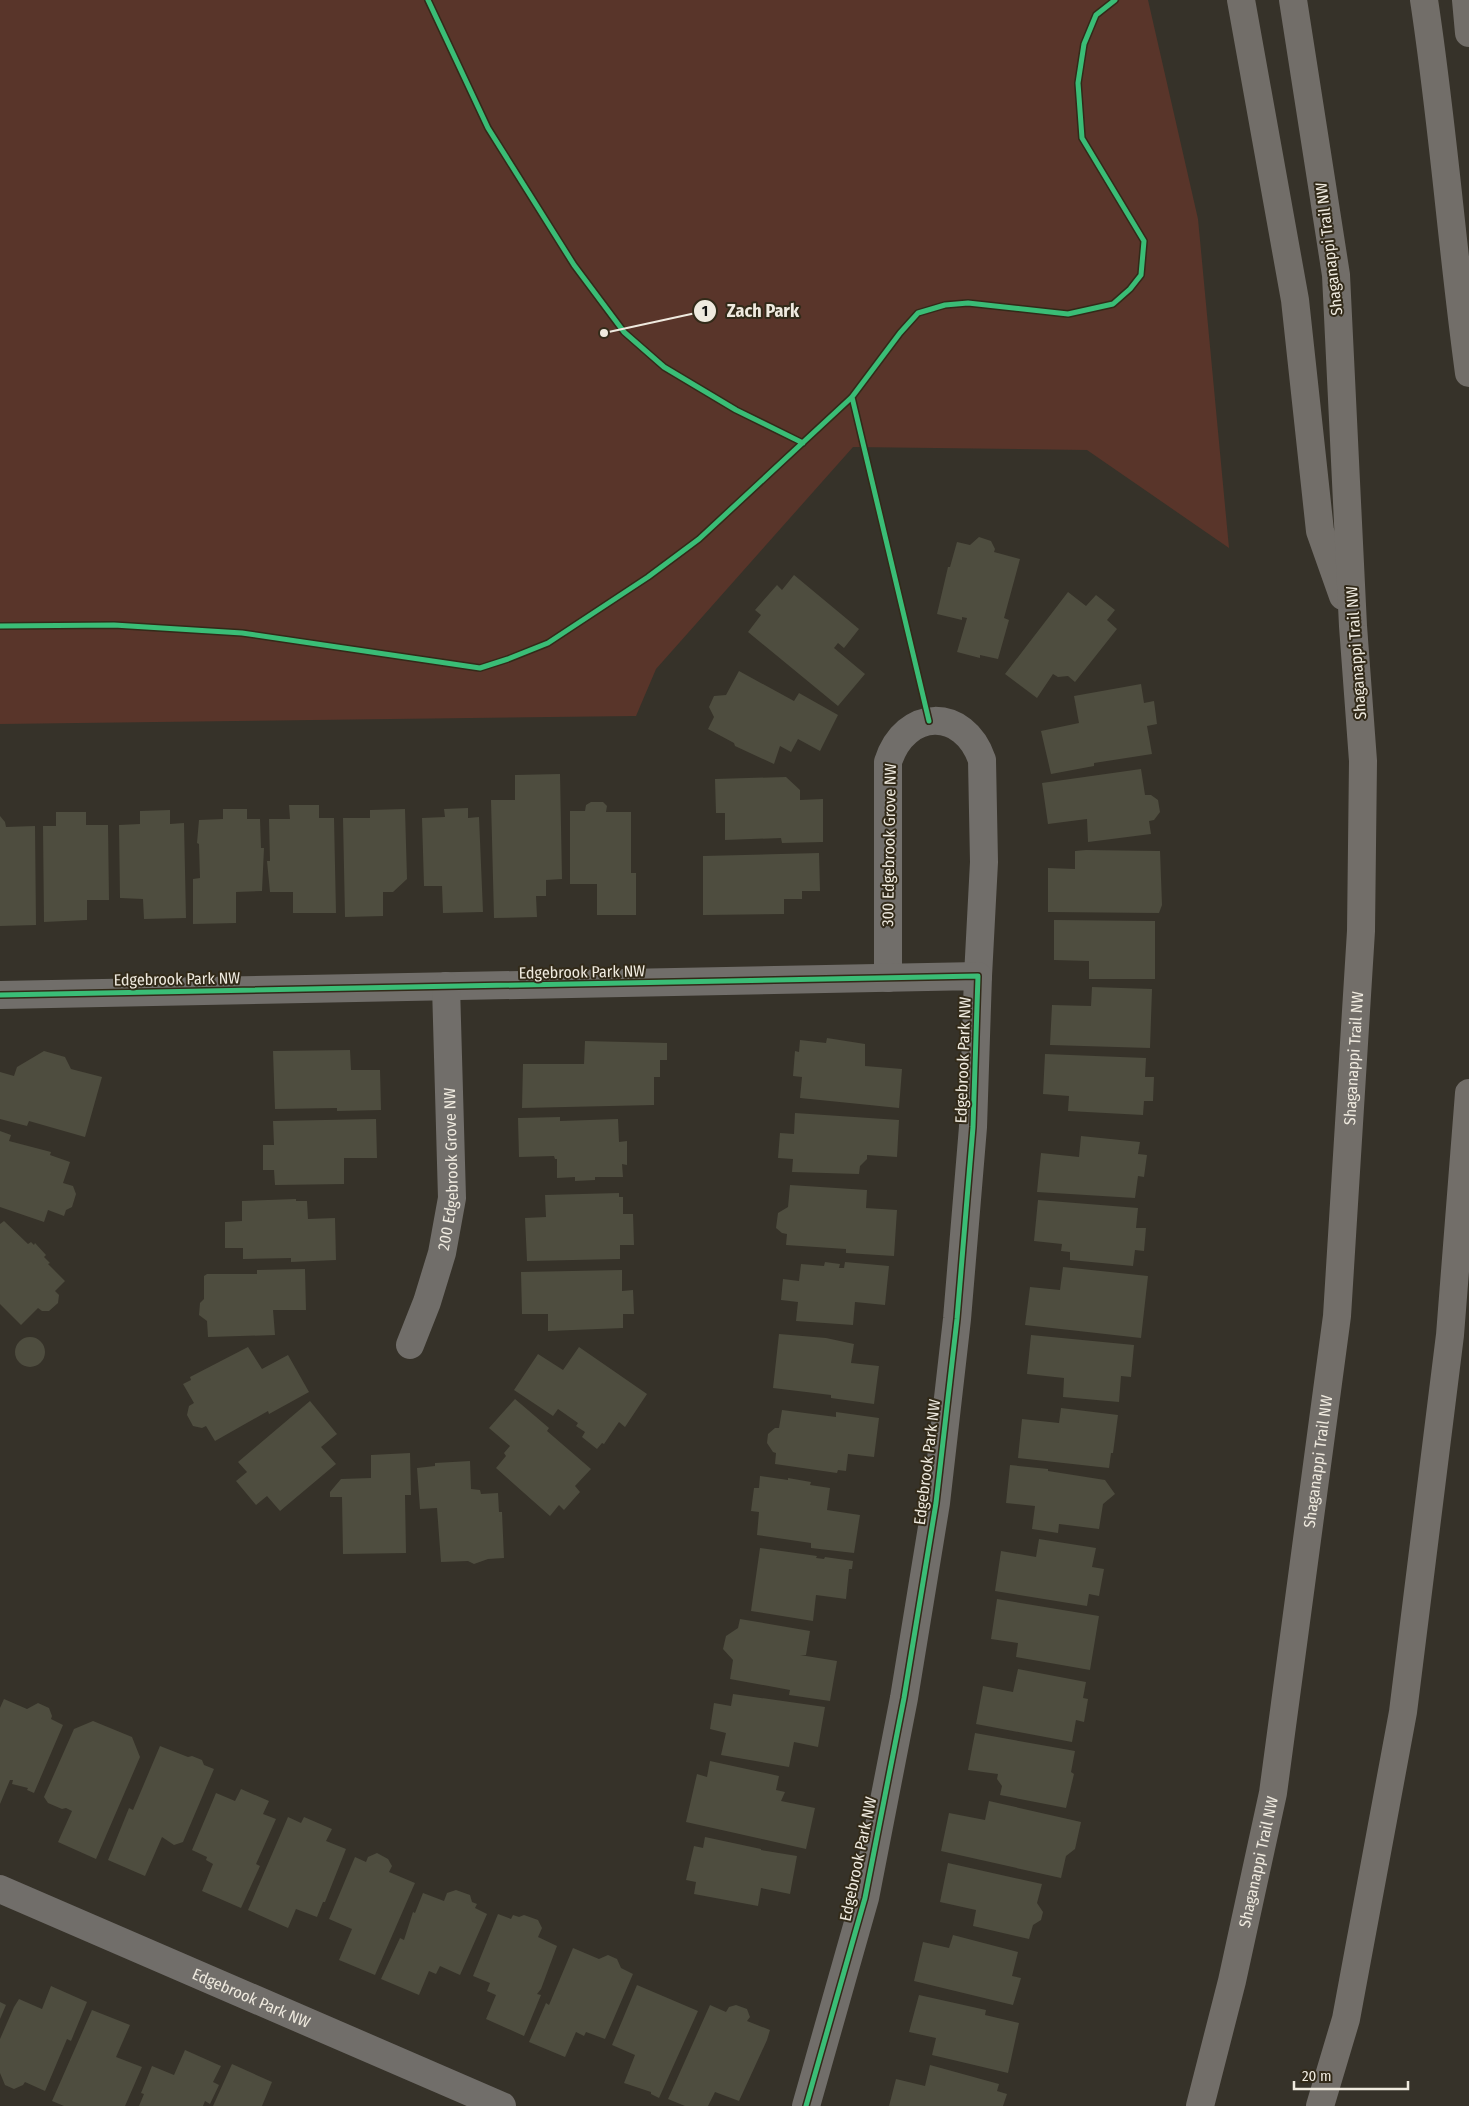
<svg xmlns="http://www.w3.org/2000/svg" width="1469" height="2106" font-family="'Fira Sans Condensed',sans-serif">
  <rect width="100%" height="100%" fill="#363229"/>
  <path fill="#59352a" d="M0 0H1148L1198 219 1229 548 1087 450 853 447 656 669 636 716 0 724Z"/>
  <path fill="#4e4d3f" d="M979 537 991 541 995 549 994 552 1020 559 1004 618 1009 620 998 659 980 655V658L957 652 967 618 962 617V620L937 614 948 567H950L957 542 970 545Z
    M794 575 859 629 844 648 838 643 834 648 865 674 838 706 748 632 761 615 755 610 777 585 782 590Z
    M1068 592 1086 606 1096 595 1115 610 1107 620 1117 629 1075 682 1068 676 1058 677 1053 674 1037 698 1005 674Z
    M739 671 794 701 799 693 838 715 820 751 798 739 791 752 780 746 774 764 735 746 734 743 708 729 714 717 709 707 714 696 726 695Z
    M1141 684 1144 703 1154 701 1157 724 1147 726 1152 754 1094 763V766L1051 774 1041 731 1079 723 1074 696Z
    M1141 769 1145 795H1151L1158 800 1160 812 1154 820 1149 821 1151 834 1088 842 1087 819 1048 824 1042 783Z
    M560 774 562 879 546 880V896H536L537 917 494 918 491 800H515V775Z
    M786 777 800 790V800L823 799V842L782 843 781 838 725 840V813H716L715 779Z
    M591 802H603L607 806 606 812H631V873H636V915H597V884H570V811H585L586 805Z
    M289 805H319V818H334L336 913H293V892H270L267 861H270L269 819H290Z
    M468 808V818L479 817 483 912 443 913 442 886H424L422 818 445 817 444 809Z
    M223 809H247V819H260L261 848H264L262 891 236 892V923L193 924V879L200 878 199 844 197 843 199 820 223 819Z
    M405 809 407 879 393 892H383V916L345 917 343 818H370V810Z
    M170 810V824L184 823 186 918 144 919 143 899 120 898 119 825 140 824V811Z
    M56 812H86V825H108L109 900H87V920L44 922 43 826H56Z
    M0 816 5 822 6 827 35 826 36 925 0 926Z
    M1086 850 1160 851 1162 905 1159 913 1048 912V868L1075 869V851Z
    M819 853 820 891H802V899H784V914L703 915V856Z
    M1054 920 1155 921V979H1089V961L1054 960Z
    M1092 987 1152 989 1150 1048 1050 1045 1052 1005 1091 1006Z
    M827 1038 865 1044V1066L902 1069 899 1108 800 1098 802 1077 793 1076 795 1051 799 1052 800 1040 826 1043Z
    M585 1041 667 1043V1060H660V1077H654V1105L522 1108 523 1064H584Z
    M350 1050 351 1070H380L381 1110 337 1111V1108L275 1109 273 1051Z
    M44 1051 65 1057 71 1069 102 1077 85 1137 29 1121 27 1126 0 1119V1072L14 1076 17 1067Z
    M1045 1054 1146 1058 1145 1077H1154L1153 1101H1144L1143 1115 1068 1111 1069 1096 1043 1094Z
    M795 1113 899 1120 897 1157 867 1155V1159L860 1166 859 1174 792 1172 793 1159 778 1158 780 1133 794 1134Z
    M560 1117V1121L618 1119 619 1142 627 1141V1165L622 1164 623 1177H595V1180L575 1181V1177L557 1178V1159H555L554 1156 519 1157 518 1118Z
    M376 1119 377 1158H344V1184L275 1185 274 1170H263V1145H274L273 1121Z
    M0 1131 11 1135 9 1141 51 1152 50 1155 70 1162 63 1183 73 1186 76 1194 72 1207 66 1210 64 1216 48 1210 44 1222 0 1207Z
    M1081 1136 1140 1142 1138 1154 1147 1155 1144 1177 1138 1176 1135 1198 1037 1192 1041 1153 1079 1157Z
    M790 1185 867 1190 866 1208 897 1210 894 1256 846 1253V1249L786 1245 787 1234 782 1233 776 1228 778 1213 788 1207Z
    M619 1193V1197H623V1214H633L634 1245H620V1259L527 1261 525 1218 546 1217 545 1195Z
    M296 1199V1201H307L308 1219 335 1218 336 1260 291 1262V1258L243 1259V1248H225V1222L242 1221V1201Z
    M1038 1200 1138 1208 1136 1228H1146L1144 1251 1135 1250 1133 1266 1070 1260V1252L1061 1251 1062 1244 1034 1241Z
    M4 1221 28 1244 31 1242 34 1245 35 1243 46 1255 44 1257 50 1263 48 1264 65 1281 55 1291 59 1295 58 1303 49 1311H42L38 1308 21 1325 0 1304V1224Z
    M825 1262 840 1264 839 1268H844L845 1262 889 1266 885 1305 855 1302 853 1325 796 1321 798 1302 781 1300 783 1279 799 1281 801 1264 824 1266Z
    M1063 1267 1148 1276 1141 1338 1025 1325 1030 1287 1060 1290Z
    M305 1269 306 1310H273L275 1335 208 1337 207 1321 199 1315 200 1303 204 1299V1276L207 1274H257V1270Z
    M622 1270V1291L633 1290 634 1314H623V1328L548 1331V1314H522L521 1272Z
    M779 1334 826 1338 854 1344 851 1363 879 1366 874 1404 831 1398V1395L773 1388Z
    M1031 1335 1134 1345 1131 1377 1121 1376 1119 1402 1063 1397 1064 1378 1027 1374Z
    M15 1352a15 15 0 1 1 30 0a15 15 0 1 1-30 0Z
    M248 1347 262 1369 288 1355 309 1392 269 1414 268 1411 215 1441 206 1426 202 1428 193 1426 187 1415 189 1406 194 1403 183 1384 191 1380 190 1377Z
    M579 1347 647 1394 625 1427 619 1422 604 1444 602 1443 597 1449 582 1437 585 1432 576 1426 578 1423 558 1409 553 1416 514 1390 538 1354 563 1370Z
    M515 1399 549 1428 547 1431 591 1469 575 1486 580 1492 564 1510 559 1505 550 1516 496 1468 506 1456 504 1453 510 1446 489 1428Z
    M310 1401 337 1434 321 1447 336 1464 280 1511 267 1496 256 1505 236 1481 247 1472 238 1462Z
    M1061 1408 1118 1415 1113 1453H1111L1109 1468 1018 1458 1022 1419 1059 1423Z
    M782 1410 836 1417V1412L879 1418 874 1457 848 1454 846 1471 838 1470 837 1473 775 1464 776 1453 773 1452 767 1443 768 1434 775 1428H779Z
    M410 1453 411 1495H405L406 1553 343 1554 342 1497H330V1492L341 1479 371 1478V1455Z
    M470 1461 471 1489 480 1490 481 1494 498 1493 499 1512H502L504 1558 488 1559 474 1564 468 1561 441 1562 437 1508 420 1509 417 1468 435 1466V1463Z
    M1010 1465 1048 1469V1471L1105 1480 1115 1494 1103 1504 1099 1529 1059 1524 1058 1533 1032 1529 1035 1506 1006 1503Z
    M760 1476 788 1480V1478L811 1482 810 1485 830 1488 827 1510 860 1515 854 1553 811 1548V1543L757 1535 759 1512 751 1511 754 1488H759Z
    M1039 1539 1096 1548 1092 1567 1104 1569 1099 1596 1089 1594 1087 1606 995 1591 1001 1551 1036 1557Z
    M760 1548 817 1556 816 1558 824 1559 825 1557 853 1561 852 1569H849L846 1599 816 1595 813 1621 751 1611Z
    M997 1599 1099 1616 1090 1670 1016 1657 1018 1643 991 1639Z
    M740 1619 810 1631 806 1655H800L837 1661 830 1701 789 1695 790 1690 730 1679 733 1660 723 1649 726 1636 738 1628Z
    M1018 1669 1086 1682 1083 1698 1088 1699 1084 1722 1076 1720 1072 1742 976 1724 983 1686 1013 1692Z
    M733 1694 825 1707 818 1747 794 1742 789 1767 721 1755 726 1733 710 1729 714 1703 731 1706Z
    M4 1699 27 1709 38 1703 49 1708 52 1716 51 1719 63 1725 34 1793 27 1790 28 1788 12 1784 13 1780H10L0 1804V1708Z
    M93 1721 132 1737 140 1757 96 1859 58 1842 72 1811 66 1808 62 1809 48 1803 44 1797 74 1729Z
    M975 1733 1075 1751 1071 1772 1074 1774 1066 1808 1000 1795 1002 1786 997 1779 998 1774 968 1770Z
    M160 1746 188 1757 192 1756 202 1760 204 1765 214 1769 183 1842 174 1845 162 1837 145 1876 108 1860 129 1808 133 1810Z
    M710 1761 779 1776 776 1790 785 1792 781 1801 815 1808 806 1849 686 1822 697 1774 707 1777Z
    M241 1789 269 1801 263 1814 276 1819 256 1864 260 1866 241 1908 202 1891 213 1864 206 1860 207 1857 192 1850 216 1793 235 1801Z
    M989 1801 1081 1822 1075 1849 1066 1856 1061 1878 941 1851 949 1813 985 1820Z
    M288 1817 301 1823 304 1817 332 1829 326 1841 346 1849 325 1902H323L317 1917 296 1909 288 1928 248 1910Z
    M705 1837 761 1849V1850L797 1856 790 1894 761 1888 758 1906 694 1894 696 1882 686 1880 694 1846 703 1848Z
    M377 1853 388 1859 392 1866 389 1872 415 1883 375 1975 339 1960 352 1929 329 1919 355 1857 366 1862 368 1857Z
    M948 1863 1042 1884 1037 1903 1043 1912 1041 1920 1033 1925 1029 1939 973 1926 976 1910 940 1902Z
    M456 1890 470 1895 472 1902 477 1904 475 1908 487 1914 460 1975 440 1966 436 1974 429 1971 419 1995 381 1979 400 1938 404 1940 413 1912 415 1913 423 1893 444 1901 447 1893Z
    M498 1914 511 1919 513 1915 519 1917 524 1915 538 1920 542 1928 538 1937 557 1946 541 1989 537 1994 541 1995 524 2036 486 2019 496 1995 487 1991 490 1983 473 1976Z
    M953 1935 1018 1952 1012 1976 1021 1978 1013 2005 914 1981 923 1942 949 1948Z
    M573 1948 599 1959 608 1955 617 1959 621 1968 633 1974 605 2039 586 2032 584 2036 576 2032 565 2057 529 2042 546 2003 549 2005Z
    M637 1985 698 2011 659 2098 651 2094V2092L624 2083 635 2055 612 2045Z
    M51 1986 87 2002 71 2041 67 2039 45 2091 25 2082 23 2085 14 2089 5 2085 0 2073V2039L14 2007 19 1999 42 2009Z
    M919 1995 986 2010 985 2015 1019 2023 1008 2073 932 2055 936 2038 909 2032Z
    M0 2002 6 2005 0 2019Z
    M710 2005 726 2012 729 2007 736 2005 747 2009 750 2017 747 2021 770 2030 767 2040 739 2101 715 2092 708 2106H685L668 2099Z
    M92 2010 130 2025 116 2057 142 2067 125 2106H64L52 2101Z
    M185 2050 221 2066 213 2082 219 2085 210 2104 205 2101 203 2106H139L144 2094 141 2093 152 2066 174 2075Z
    M232 2064 272 2082 262 2106H213Z
    M930 2065 999 2084 997 2091 1007 2094 1003 2106H889L896 2079 925 2086Z"/>
  <g fill="none" stroke-linecap="round" stroke-linejoin="round">
    <g stroke="#716e6a" stroke-width="28">
      <path d="M888 978V762C905 708 964 707 982 760L984 862 978 976"/>
      <path d="M0 995 978 976 973 1127 957 1319 936 1503 904 1698 865 1898 806 2106"/>
      <path id="s1" d="M410 1345 427 1302 442 1253 452 1198 446 986"/>
      <path id="s2" d="M0 1889 502 2106"/>
    </g>
    <g stroke="#726e69" stroke-width="28">
      <path d="M1241 0 1295 300 1320 531 1343 596"/>
      <path d="M1424 0C1443 124 1452 249 1469 373"/>
      <path d="M1466 0 1469 33"/>
      <path id="s3" d="M1200 2106 1232 1981 1273 1793 1337 1316 1361 931 1363 761 1353 626 1336 275 1293 0"/>
      <path d="M1320 2106 1346 2019 1403 1712 1450 1335 1469 1093"/>
    </g>
    <defs>
      <path id="cycleway" d="M428 0 488 128 574 265 624 332 664 367 736 410 803 443
        M852 397 929 721
        M0 626 114 625 242 633 480 668 508 659 548 643 648 577 699 539 852 397 900 333 918 313 945 305 968 303 1068 314 1113 304 1130 289 1141 275 1144 241 1082 138 1078 83 1084 44 1096 15 1115 0
        M0 995 978 976 973 1127 957 1319 936 1503 904 1698 865 1898 806 2106"/>
    </defs>
    <use href="#cycleway" stroke="#322a19" stroke-width="8"/>
    <use href="#cycleway" stroke="#3abd76" stroke-width="5"/>
  </g>
  <g text-anchor="middle" dominant-baseline="central" stroke-width="4" stroke-linejoin="round" paint-order="stroke">
    <g font-size="16" fill="#efeadf" stroke="#322a19">
      <text transform="translate(1329 249) rotate(-97)">Shaganappi Trail NW</text>
      <text transform="translate(1356 653) rotate(-94)">Shaganappi Trail NW</text>
      <text transform="translate(889 845) rotate(-89)">300 Edgebrook Grove NW</text>
      <text transform="translate(582 972) rotate(-1)">Edgebrook Park NW</text>
      <text transform="translate(177 979) rotate(-1)">Edgebrook Park NW</text>
      <text stroke="none"><textPath href="#s3" startOffset="1061">Shaganappi Trail NW</textPath></text>
      <text transform="translate(963 1060) rotate(-88)">Edgebrook Park NW</text>
      <text stroke="none"><textPath href="#s1" startOffset="182">200 Edgebrook Grove NW</textPath></text>
      <text stroke="none"><textPath href="#s3" startOffset="656">Shaganappi Trail NW</textPath></text>
      <text transform="translate(927 1462) rotate(-83)">Edgebrook Park NW</text>
      <text transform="translate(858 1859) rotate(-78)">Edgebrook Park NW</text>
      <text stroke="none"><textPath href="#s3" startOffset="251">Shaganappi Trail NW</textPath></text>
      <text stroke="none"><textPath href="#s2" startOffset="274">Edgebrook Park NW</textPath></text>
    </g>
  </g>
  <path fill="none" stroke="#efeadf" stroke-width="2" d="M604 333L705 311"/>
  <g fill="#efeadf" stroke="#322a19" stroke-width="2">
    <circle cx="604" cy="333" r="5"/>
    <circle cx="705" cy="311" r="12"/>
  </g>
  <g font-size="15" text-anchor="middle" font-weight="bold" fill="#111">
    <text x="705" y="316">1</text>
  </g>
  <g font-size="18" text-anchor="middle" font-weight="bold" fill="#efeadf" stroke="#322a19" stroke-width="4" stroke-linejoin="round" paint-order="stroke">
    <text x="763" y="317">Zach Park</text>
  </g>
  <path d="M1294 2081v8h114v-8" fill="none" stroke="#efeadf" stroke-width="2.5"/>
  <text x="1302" y="2081" font-size="15" fill="#efeadf" stroke="#322a19" stroke-width="4" paint-order="stroke">20 m</text>
</svg>
